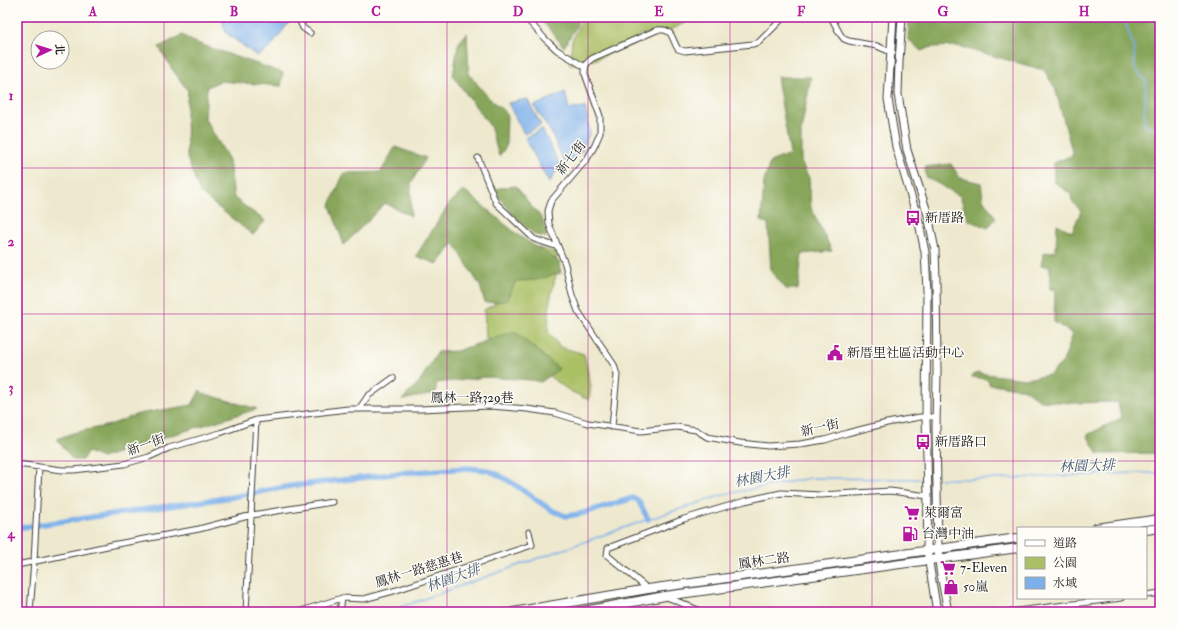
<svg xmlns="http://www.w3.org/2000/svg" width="1177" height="629" font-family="'IM FELL Double Pica','Noto Serif TC',serif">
  <rect width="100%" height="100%" fill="#fdfcf7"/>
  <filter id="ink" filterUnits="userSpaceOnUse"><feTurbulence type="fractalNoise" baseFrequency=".025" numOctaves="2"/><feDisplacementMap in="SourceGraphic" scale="8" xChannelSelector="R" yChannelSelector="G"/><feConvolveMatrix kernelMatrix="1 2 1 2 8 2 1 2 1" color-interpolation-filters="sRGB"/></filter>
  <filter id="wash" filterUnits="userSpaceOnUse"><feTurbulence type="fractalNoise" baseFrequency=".012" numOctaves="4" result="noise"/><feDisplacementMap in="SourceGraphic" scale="16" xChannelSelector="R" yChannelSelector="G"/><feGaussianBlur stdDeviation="0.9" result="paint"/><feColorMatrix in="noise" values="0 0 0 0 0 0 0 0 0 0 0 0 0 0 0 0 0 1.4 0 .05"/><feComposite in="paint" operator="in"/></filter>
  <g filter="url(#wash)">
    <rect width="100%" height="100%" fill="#eee9ce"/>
    <path fill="#aac065" stroke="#636e40" d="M583 17H696L667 32 639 35 635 44 610 53 598 59 570 65 572 40Z
      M525 244 556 253 557 270 550 300 548 332 560 347 584 354 591 386 589 400 570 391 529 362 524 340 486 338 484 310 495 304 492 276Z"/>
    <path fill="#87a65a" stroke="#52613b" d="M539 17H579L576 27 564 47Z
      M909 17H1151L1160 26V453L1098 454 1087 435 1121 418 1118 402 1073 403 1040 401 1026 390 1000 385H990L987 379 972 377V375L978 373 1025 379 1049 375 1063 362 1073 334 1054 322 1055 289H1050V267L1041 265 1044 253 1056 251 1057 224 1072 232 1081 211 1072 201 1071 194 1054 182V163L1073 155 1055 88 1044 70 957 46 932 47 921 51 908 39Z
      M467 33 469 74 488 97 507 114 506 147 499 156 490 126 453 76 458 44Z
      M182 35 194 42 283 73 281 86 220 81 207 87 205 119 229 160 234 198 265 221 253 235 200 193 187 158 186 112 188 91 172 69 159 47Z
      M777 77H811L801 131V162L809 178 811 208 832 251 802 254 798 289H786L771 271 768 223 761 221 764 182 770 162 790 154Z
      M395 147 426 158 411 183V216L385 203 344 245 330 205 344 173 381 172Z
      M951 164 960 178 981 183 983 199 996 218 988 228 968 220 960 196 926 177 925 167Z
      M516 186 531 206 542 218 547 237 535 235 513 215 493 189Z
      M464 190 518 235 559 262 561 273 535 280 516 281 506 301 485 303 480 286 454 243 437 264 416 256 449 204Z
      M514 331 559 369 541 382 531 380 487 377 436 383V393L402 400 419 382 438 352 457 351Z
      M200 390 202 393 257 409 172 435 102 458 88 452 82 460H73L57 439 73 433 110 425 138 414 192 405Z"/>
    <path fill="#7db0ea" stroke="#4c6683" d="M221 17H293L270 48 257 56 226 33Z
      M565 92 569 109 585 107 590 132 582 151 565 165 552 134 534 106Z
      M527 99 541 125 524 134 508 103Z
      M542 129 560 165 549 183 525 138Z"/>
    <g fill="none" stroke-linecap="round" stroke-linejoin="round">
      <path stroke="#7db0ea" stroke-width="1.5" d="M1123 17 1134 47 1135 69 1146 81 1144 124 1160 132
        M940 479H993L1134 473H1160
        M387 612 643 521 726 494 810 478 924 479"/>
      <path stroke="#7db0ea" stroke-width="5.5" d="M37 525 232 497 291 486 401 473 468 468 487 470 499 475 514 484 551 510 566 516 580 514 633 498 638 500 648 519
        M17 528 30 526"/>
    </g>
  </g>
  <g filter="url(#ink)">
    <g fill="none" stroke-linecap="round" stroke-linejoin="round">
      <defs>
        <path id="street" d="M298 17 303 28 310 33
          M525 17 545 39 557 50 585 67
          M831 17 840 34 844 39 849 41 877 46 893 53
          M478 158 496 203 534 239 558 247
          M359 409 368 396 393 378
          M612 427 617 375 614 365 578 311 572 295 565 264 549 224 548 211 551 201 587 159 595 145 600 133V116L585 74C585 66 586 62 593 58L657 30C674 28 671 39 678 49L685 51 753 44 759 42 784 17
          M17 464 62 470H74L124 464 149 457 169 448 220 433 256 420 348 409H420L490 406 527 409 555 413 588 423 641 431 677 427 696 430 707 437 740 443 768 446 800 444 825 440 847 433 887 423 920 417H936
          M17 565 117 544 199 529 252 515 332 502
          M648 589 607 555 608 548 684 519 745 501 781 493 820 495 890 491 928 496
          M1146 595 1160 593
          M667 597 703 612
          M30 612 34 561 39 467
          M246 612 256 420
          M298 612 342 598 364 599 397 590 532 545 529 532
          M309 612H313
          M340 612 342 598
          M1009 612 1121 598"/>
        <path id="secondary" d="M893 17 888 99 896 147 919 223 925 252 927 291 926 417 928 496 927 550 937 612
          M902 17 899 62 898 94 907 150 928 215 935 250 936 279 937 372 936 428 938 549 940 569 948 612"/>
        <path id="primary" d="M1096 528 1160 519
          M1146 530 1160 528
          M513 612 648 589 1018 538
          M579 612 665 596 1018 548"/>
      </defs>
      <use href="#street" stroke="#3c3b37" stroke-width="7"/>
      <use href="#secondary" stroke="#3c3b37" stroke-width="9"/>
      <use href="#primary" stroke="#3c3b37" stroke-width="10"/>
      <use href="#street" stroke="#fff" stroke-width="5"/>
      <use href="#secondary" stroke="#fff" stroke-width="7"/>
      <use href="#primary" stroke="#fff" stroke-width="8"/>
    </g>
  </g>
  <path fill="none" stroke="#b5179e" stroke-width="1" stroke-opacity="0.55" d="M164 17V612M305 17V612M447 17V612M588 17V612M730 17V612M872 17V612M1013 17V612M17 168H1160M17 314H1160M17 461H1160"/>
  <defs>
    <symbol id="bus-bare" viewBox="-9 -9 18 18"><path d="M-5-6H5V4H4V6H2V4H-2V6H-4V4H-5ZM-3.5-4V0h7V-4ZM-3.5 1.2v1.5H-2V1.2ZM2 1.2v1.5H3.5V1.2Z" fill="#b5179e" stroke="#fdfcf7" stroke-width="2.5" paint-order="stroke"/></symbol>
    <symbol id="civic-bare" viewBox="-9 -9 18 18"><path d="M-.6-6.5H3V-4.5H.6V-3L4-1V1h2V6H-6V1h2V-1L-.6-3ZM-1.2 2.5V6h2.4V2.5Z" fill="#b5179e" stroke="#fdfcf7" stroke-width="2.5" paint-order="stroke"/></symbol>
    <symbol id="supermarket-bare" viewBox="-9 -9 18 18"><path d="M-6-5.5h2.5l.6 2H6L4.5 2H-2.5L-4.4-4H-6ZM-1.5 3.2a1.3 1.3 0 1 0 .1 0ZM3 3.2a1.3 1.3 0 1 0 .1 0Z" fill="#b5179e" stroke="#fdfcf7" stroke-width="2.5" paint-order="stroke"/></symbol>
    <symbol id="fuel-bare" viewBox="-9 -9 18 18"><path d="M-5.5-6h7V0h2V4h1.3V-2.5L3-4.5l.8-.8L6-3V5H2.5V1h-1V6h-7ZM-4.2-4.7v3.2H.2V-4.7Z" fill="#b5179e" stroke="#fdfcf7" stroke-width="2.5" paint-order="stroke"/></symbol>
    <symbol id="shop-bare" viewBox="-9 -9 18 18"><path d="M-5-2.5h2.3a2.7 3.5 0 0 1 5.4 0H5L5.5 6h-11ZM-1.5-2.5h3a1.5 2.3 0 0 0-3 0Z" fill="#b5179e" stroke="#fdfcf7" stroke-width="2.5" paint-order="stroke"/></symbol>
  </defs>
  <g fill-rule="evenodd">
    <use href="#bus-bare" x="902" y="207" width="22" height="22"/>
    <use href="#civic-bare" x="824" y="342" width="22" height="22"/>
    <use href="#bus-bare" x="912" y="431" width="22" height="22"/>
    <use href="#supermarket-bare" x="901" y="502" width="22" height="22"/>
    <use href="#fuel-bare" x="899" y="523" width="22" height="22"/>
    <use href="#supermarket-bare" x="937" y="557" width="22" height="22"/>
    <use href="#shop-bare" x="940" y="576" width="22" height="22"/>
  </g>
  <g text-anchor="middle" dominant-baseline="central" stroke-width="3" stroke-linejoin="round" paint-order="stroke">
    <g font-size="13" fill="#1c1c1c" stroke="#fdfcf7">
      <text transform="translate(571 158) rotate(-52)">新七街</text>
      <text x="472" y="398">鳳林一路329巷</text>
      <text transform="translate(820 428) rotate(-13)">新一街</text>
      <text transform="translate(146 445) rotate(-20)">新一街</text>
      <text transform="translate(764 561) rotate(-8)">鳳林二路</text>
      <text transform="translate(419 570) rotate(-17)">鳳林一路慈惠巷</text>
    </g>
    <g font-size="13" fill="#1c1c1c" stroke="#fdfcf7" text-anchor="start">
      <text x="925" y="218">新厝路</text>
      <text x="847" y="353">新厝里社區活動中心</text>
      <text x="935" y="442">新厝路口</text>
      <text x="924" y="513">萊爾富</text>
      <text x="922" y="534">台灣中油</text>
      <text x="960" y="568">7-Eleven</text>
      <text x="963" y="587">50嵐</text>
    </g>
    <g font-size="14" font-style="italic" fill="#43576e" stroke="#fdfcf7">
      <text transform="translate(1087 466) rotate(-2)">林園大排</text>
      <text transform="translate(762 477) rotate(-11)">林園大排</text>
      <text transform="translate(453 578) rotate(-20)">林園大排</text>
    </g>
  </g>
  <rect width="1177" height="629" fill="none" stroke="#fdfcf7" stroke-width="44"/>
  <rect x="1017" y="527" width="130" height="72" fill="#fdfcf7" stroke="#a3a29f"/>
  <rect x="1025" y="540" width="20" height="6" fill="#ffffff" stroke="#a3a29f"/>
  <text x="1053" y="547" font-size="12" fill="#1c1c1c">道路</text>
  <rect x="1025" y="557" width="20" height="12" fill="#aac065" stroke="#a3a29f"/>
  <text x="1053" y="567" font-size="12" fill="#1c1c1c">公園</text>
  <rect x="1025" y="577" width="20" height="12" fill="#7db0ea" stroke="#a3a29f"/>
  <text x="1053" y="587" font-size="12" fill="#1c1c1c">水域</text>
  <g transform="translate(50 50) rotate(86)"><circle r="19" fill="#fdfcf7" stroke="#a3a29f"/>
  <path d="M0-3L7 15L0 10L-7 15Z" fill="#b5179e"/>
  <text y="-6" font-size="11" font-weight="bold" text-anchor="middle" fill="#1c1c1c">北</text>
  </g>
  <rect x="22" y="22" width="1133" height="585" fill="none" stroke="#b5179e" stroke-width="1.5"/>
  <g font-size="13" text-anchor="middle" font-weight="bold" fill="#b5179e">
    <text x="93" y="16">A</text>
    <text x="234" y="16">B</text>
    <text x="376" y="16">C</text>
    <text x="518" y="16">D</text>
    <text x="659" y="16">E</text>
    <text x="801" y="16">F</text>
    <text x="943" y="16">G</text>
    <text x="1084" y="16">H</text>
    <text x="11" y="100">1</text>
    <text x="11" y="246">2</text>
    <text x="11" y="392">3</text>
    <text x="11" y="538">4</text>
  </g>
</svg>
